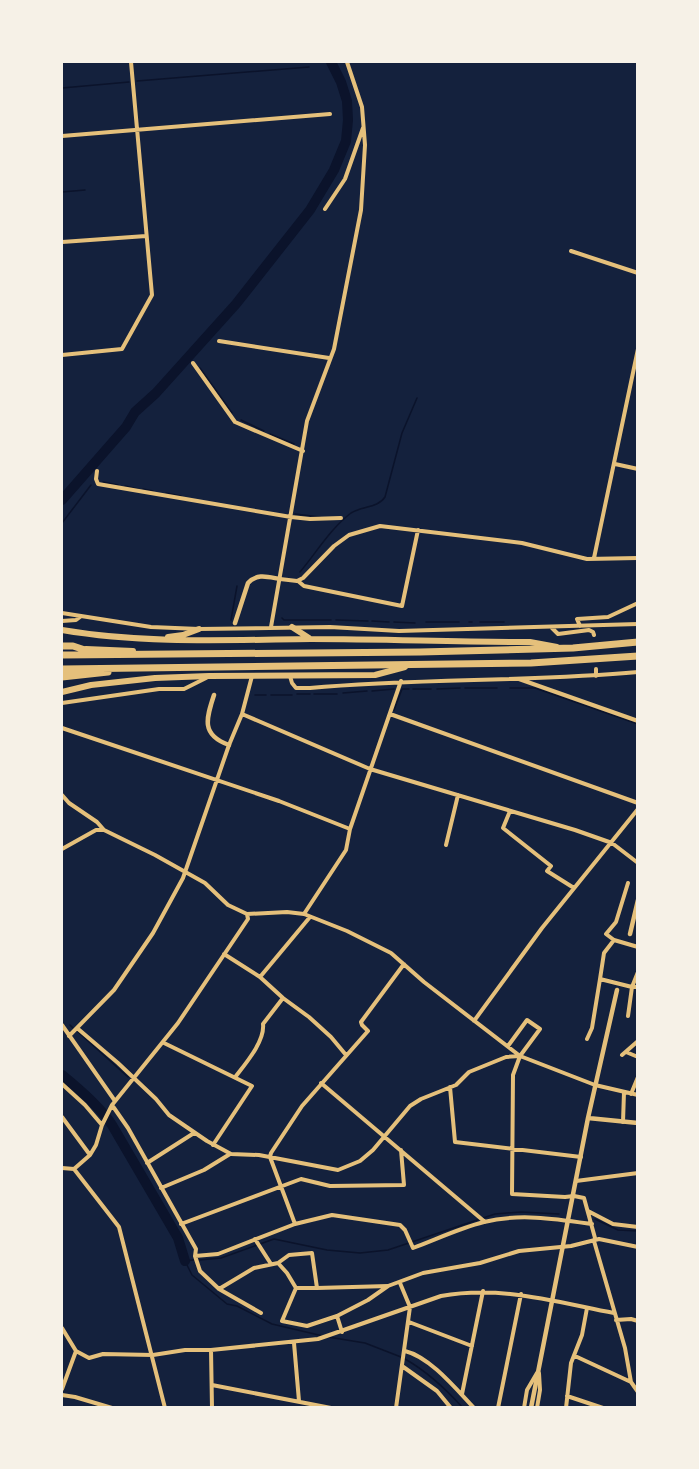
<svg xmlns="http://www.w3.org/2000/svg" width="699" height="1469" font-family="Montserrat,sans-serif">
  <rect width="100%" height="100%" fill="#14213d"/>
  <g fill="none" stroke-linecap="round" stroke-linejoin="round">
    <path stroke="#0b132b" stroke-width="1.5" d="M137 81 309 67
      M62 88 129 82
      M62 192 85 190
      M200 368 232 413
      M241 420 264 431
      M270 434 294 444
      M103 482 118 485
      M125 486 138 489
      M143 489 153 491
      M166 493 181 496
      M295 514 320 517
      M62 523 91 485
      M300 572C316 553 331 528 351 513 362 506 378 508 385 497L402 433 417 398
      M282 618 284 620H331
      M231 620 237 586
      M336 620 368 621
      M372 621 389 622
      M394 622 415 623
      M426 622H459
      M469 622H472
      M480 622H504
      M465 688H497
      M510 688H535L638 724
      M413 689H431
      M437 689 460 688
      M372 691 394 689
      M343 693 367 691
      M297 694H310
      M314 694H337
      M255 695H266
      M271 695H292
      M394 710 402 689H409
      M70 1025 73 1028
      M77 1031 128 1077
      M595 1219 618 1230 638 1231
      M194 1260 185 1261 192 1275 227 1304 237 1306 272 1324 323 1336
      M199 1260 221 1258 274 1239 327 1250 360 1253 388 1250 495 1214 521 1212 559 1214
      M328 1337 365 1343 401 1357
      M405 1359C428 1372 445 1388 463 1408"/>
    <path stroke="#0b132b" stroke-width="10" d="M62 500 126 427 135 412 156 393 236 304 310 210 334 170 346 141 348 120 347 101 341 82 331 62
      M62 1075C78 1088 101 1108 112 1125L178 1238 185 1261"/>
    <path stroke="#e5c07b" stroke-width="4" d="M62 136 330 114
      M325 209 345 179 363 128
      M62 242 146 236
      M571 251 638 273
      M219 341 329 358
      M62 355 122 349 152 295 131 62
      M193 363 235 422 303 451
      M615 464 638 469
      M97 471 96 479 98 484 291 517 310 519 341 518
      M594 558 638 349
      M280 579 297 581 303 578 334 546 349 535 380 526 522 543 587 559 638 558
      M298 581 304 586 402 606 418 530
      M62 613 151 627 199 629 330 627 399 631 638 624
      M62 621 76 620 80 617
      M580 626 577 619 608 617 638 603
      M271 627 307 421 334 349 361 210 365 145 362 107 347 62
      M552 628 558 634 589 630 593 632 594 635
      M596 669V676
      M290 676 292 683 296 688H310C419 678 529 682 638 672
      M519 679 638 721
      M62 703 159 689H184L206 678
      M242 714 370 769 575 830 612 843 638 863
      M390 714 638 803
      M62 728 279 801 350 829
      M62 795 69 803 97 822 104 830 155 855 205 883 228 905 247 914 287 912 304 914 347 931 391 953 424 982 520 1056 595 1085 638 1095
      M510 811 503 828 551 866 547 871 574 888
      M446 845 458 795
      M62 849 96 830H103
      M304 914 346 850 350 829 401 681
      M614 940 638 947
      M224 954 260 977 283 998 309 1017 331 1037 346 1055
      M638 972 632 987H638
      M260 977 310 917
      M600 979 604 953 614 940 606 934 616 922 628 883
      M474 1021 542 928 638 809
      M62 1025 115 1101
      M77 1028 118 1063 156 1099 169 1115 207 1141 231 1154 259 1155 338 1170 360 1161 373 1150 410 1106 421 1099 456 1085 469 1072 506 1057 519 1056
      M69 1036 114 990 153 933 183 878 229 745 242 714 252 676
      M587 1039 592 1028 600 979 632 987 628 1016
      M164 1043 252 1086 213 1145
      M508 1046 527 1020 540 1029 520 1056 513 1075 512 1194 565 1197 574 1196 584 1198 595 1238 594 1241 625 1348 631 1382 638 1392
      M626 1052 638 1057
      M622 1055 638 1041
      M236 1076C246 1063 265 1041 263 1024L283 998
      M321 1083 485 1222
      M62 1084 85 1105 102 1125
      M450 1087 455 1142 581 1157
      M631 1094 638 1077
      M112 1105 128 1128 196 1249 195 1256 218 1254 295 1224 332 1215 400 1225 405 1230 413 1248C437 1239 460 1228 484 1222 519 1213 557 1219 592 1224
      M62 1117 90 1155
      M623 1122 624 1092
      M147 1163 194 1133
      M62 1168 74 1169 90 1155 96 1145 102 1125 112 1105 178 1023 248 919 247 914
      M74 1169 119 1227 165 1408
      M576 1181 638 1173
      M161 1188 204 1170 230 1154
      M588 1211 613 1224 638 1227
      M181 1224 301 1179 330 1186 404 1185 401 1150
      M295 1224 270 1157 271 1153 302 1106 368 1031 362 1025 361 1022 404 964
      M255 1239 271 1264
      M195 1256 200 1271 219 1289 261 1313
      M296 1288 282 1321 307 1326 337 1316
      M317 1288 388 1286
      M219 1289 254 1268 278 1263 287 1273 296 1288H317L312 1253 289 1255 278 1263
      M616 1320 631 1319 638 1321
      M409 1322 472 1346
      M62 1328 76 1351 89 1358 103 1354 153 1355 185 1350H211L318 1339 441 1296C501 1285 556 1302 614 1313
      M342 1332 337 1316 368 1300 388 1286 423 1273 480 1263 519 1251 571 1246 599 1239 638 1247
      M294 1343 299 1401
      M211 1350 212 1408
      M405 1351C430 1357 456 1389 474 1408
      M575 1356 631 1382
      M402 1366 437 1391 451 1408
      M212 1385 331 1408
      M62 1389 76 1351
      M462 1394 483 1291
      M62 1395 75 1397 112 1408
      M567 1396 603 1408
      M396 1408 410 1307 400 1283
      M498 1408 521 1294
      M524 1408 527 1390 537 1373
      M537 1408 540 1390 539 1373
      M566 1408 571 1363 582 1335 587 1308"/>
    <path stroke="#e5c07b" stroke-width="4.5" d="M235 623 248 583C257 573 268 577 280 579
      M214 695C206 719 201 735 229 745
      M630 934 638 900
      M588 1118 617 990
      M531 1408 588 1118 638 1123"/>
    <path stroke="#e5c07b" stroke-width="6" d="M292 627 309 638
      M62 630C144 644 228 640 311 639 384 639 457 642 530 642L557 647
      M168 637 183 635 199 629
      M86 649 133 651
      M62 673H73
      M62 692 91 685 155 678 209 676 375 675 405 667"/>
    <path stroke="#e5c07b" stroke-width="7" d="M62 646H73L91 652
      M62 655 420 652 573 648 638 642
      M62 669 531 663 638 656
      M62 677 108 672"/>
  </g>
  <rect width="699" height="1469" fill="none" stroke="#f6f1e7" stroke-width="126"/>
</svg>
